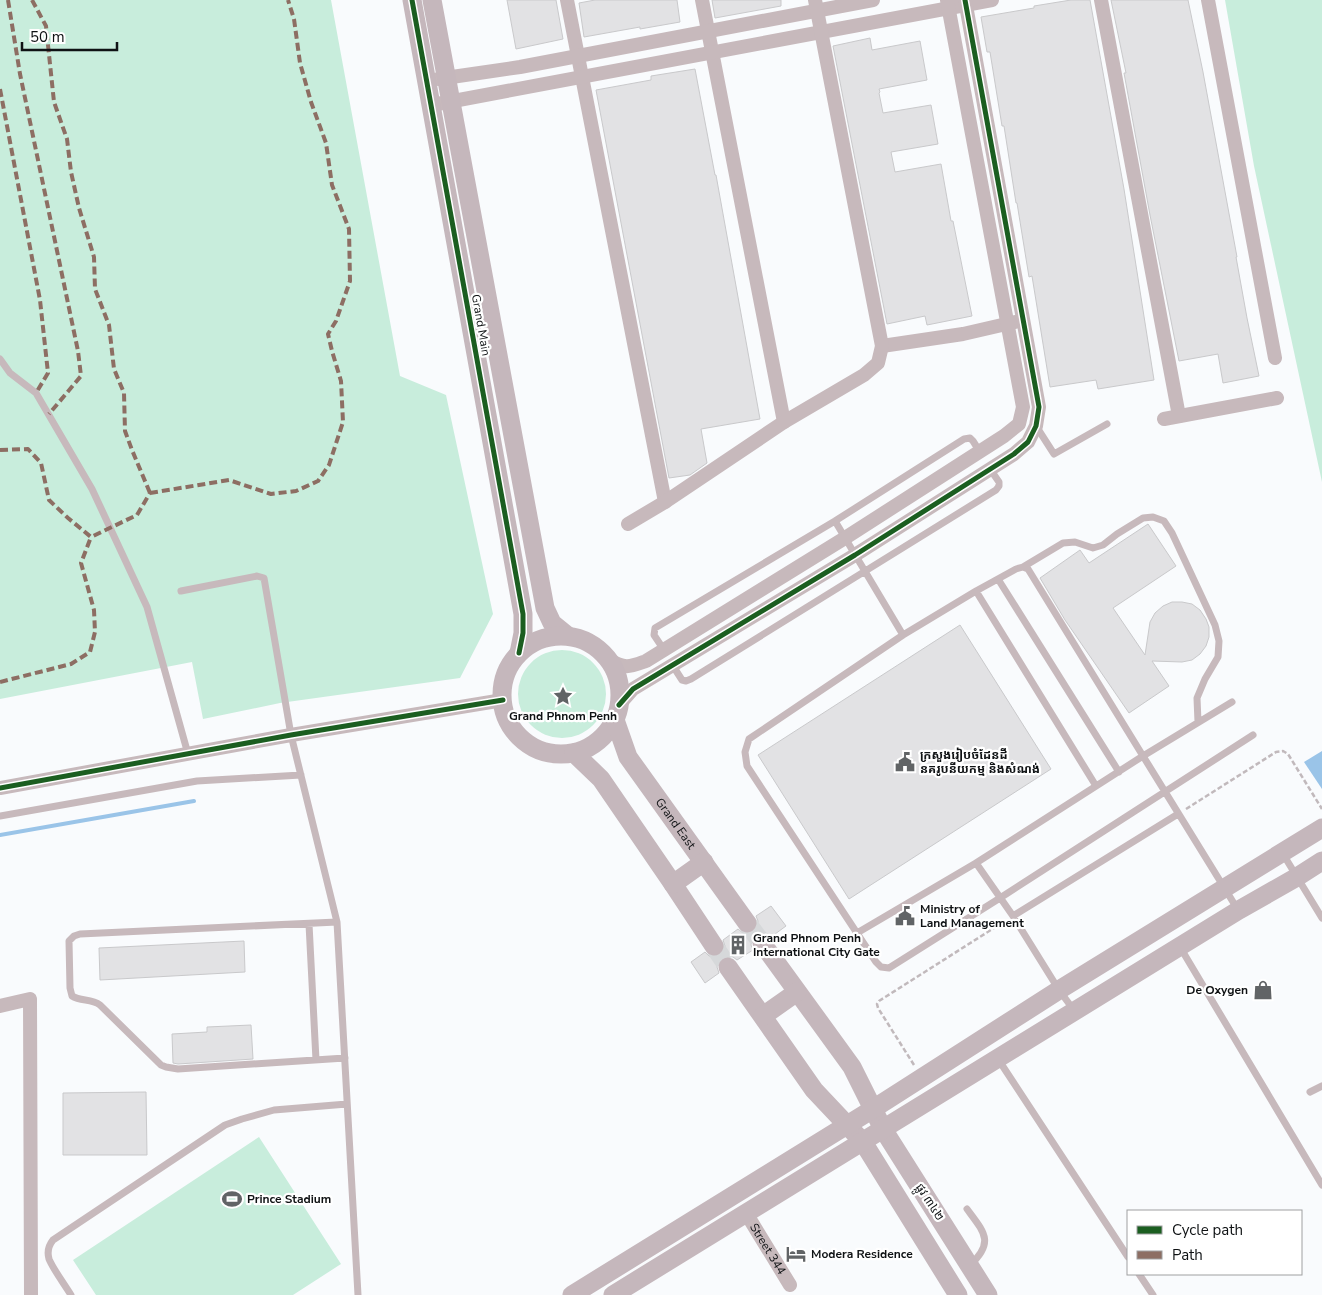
<svg xmlns="http://www.w3.org/2000/svg" width="1322" height="1295" font-family="'Nunito Sans','Noto Sans Khmer',sans-serif">
  <rect width="100%" height="100%" fill="#f9fbfd"/>
  <path fill="#c8eddc" d="M0 0H331L400 376 446 395 493 614 460 678 280 703 203 719 192 662 0 699Z
    M1225 0H1322V482L1254 166Z
    M518 694a44 44 0 1 1 88 0a44 44 0 1 1-88 0Z
    M259 1137 341 1264 293 1295H96L73 1260Z"/>
  <path fill="#9ac4e8" d="M1322 751V789L1304 762Z"/>
  <g fill="none" stroke-linecap="round" stroke-linejoin="round">
    <path stroke="#9ac4e8" stroke-width="4" d="M0 835 194 801"/>
  </g>
  <path fill="#e2e2e4" stroke="#c9c9cb" d="M507 0H556L563 39 516 49Z
    M595 0H677L680 22 640 29V27L584 37 579 3Z
    M712 0H781V6L715 18Z
    M1071 0H1090L1124 189 1154 380 1098 389 1096 380 1050 387 1032 276 1029 277 1017 203H1016L1004 126H1002L990 52H987L981 17 1034 8V6Z
    M1111 0H1188L1203 72 1237 257H1236L1247 318 1259 376 1223 383 1218 354 1179 361 1150 215 1124 73H1126Z
    M870 38 872 50 920 41 927 80 879 89 880 92 879 93 883 113 931 105 938 144 891 152 895 172 941 164 951 221H953L972 316 927 325 925 316 887 324 833 46Z
    M695 69 715 175H716L760 419 701 429 707 463 690 475 669 478 596 90 651 80V76Z
    M1148 524 1176 566 1113 608 1145 655 1150 622 1155 613 1163 606 1172 602H1182L1192 604 1200 610 1206 619 1209 627V637L1206 646 1200 654 1192 660 1182 662 1152 661 1169 686 1129 713 1065 620 1040 578 1080 550 1089 563Z
    M960 625 1051 769 849 899 758 755Z
    M771 906 786 926 771 937 766 933 760 932 756 934 752 939 751 945 753 950 737 960 733 957 728 956 721 958 718 963 717 967 719 973 705 983 691 962 705 952 709 956 714 957 721 955 724 951 725 946 723 940 738 929 743 933 749 934 753 932 757 927 758 921 756 916Z
    M244 941 245 972 100 980 99 948Z
    M251 1025 253 1059 178 1064 173 1063 172 1034 207 1032V1027Z
    M146 1092 147 1155H63V1093Z"/>
  <g fill="none" stroke-linecap="round" stroke-linejoin="round">
    <path stroke="#d6d8da" stroke-width="19" stroke-dasharray="19 9" stroke-linecap="butt" d="M747 923 762 943
      M714 946 728 967"/>
    <path stroke="#c1b9bc" stroke-width="2.5" stroke-dasharray="5 2.5" stroke-linecap="butt" d="M1186 809 1276 752 1283 751 1288 754 1322 809
      M914 1065 878 1008 877 1004 879 1001 1005 921"/>
    <path stroke="#c7b9bc" stroke-width="7" d="M0 359 10 373 36 393 92 489 147 607 188 754
      M1036 426 1054 454 1107 424
      M835 521 903 635
      M1023 567 1063 543 1075 542 1093 548 1103 545 1117 534 1143 518 1153 517 1164 521 1172 533 1215 625 1219 641 1218 657 1205 679 1197 698 1198 722
      M998 579 1119 772
      M181 591 257 576 264 578 291 735 337 922 358 1295
      M976 591 1096 786
      M664 650 654 635 655 628 835 521 964 439 970 438 973 441 980 452
      M673 666 682 680 686 681 691 679 996 490 999 486V482L990 469
      M1232 702 1143 756 1028 569 1023 567 1016 569 976 591 903 635 749 739 745 752 747 766 876 962 881 967 889 968 1000 898 1253 735
      M0 816 197 781 301 775
      M1283 854 1322 918
      M1013 916 1178 814
      M337 922 80 934 74 936 69 941 70 988 72 996C81 1002 91 998 100 1005L161 1065 166 1067 178 1069 345 1058
      M309 924 316 1060
      M857 933 976 863
      M1180 947 1322 1185
      M1073 1009 1059 990 1013 916 976 863 1143 756 1238 910
      M998 1059 1128 1257
      M1310 1092 1322 1086
      M967 1209C984 1232 995 1242 970 1265
      M1139 1274 1153 1295
      M71 1295C65 1285 53 1269 49 1259 47 1252 49 1245 53 1240L225 1125 242 1119 274 1110 347 1104"/>
    <g stroke="#c7b9bc" stroke-width="14">
      <path d="M567 0 665 502"/>
      <path d="M702 0 784 422"/>
      <path d="M1101 0 1179 416"/>
      <path d="M1208 0 1275 358"/>
      <path d="M438 79 520 67 873 0"/>
      <path d="M432 105 992 0"/>
      <path d="M882 346 963 334 1015 322"/>
      <path d="M1164 419 1277 398"/>
      <path d="M628 524 665 502 784 422 864 375 878 363 882 346 815 0"/>
      <path d="M609 660C626 669 629 667 646 661L845 538 1004 436 1019 424 1023 407 947 0"/>
      <path d="M619 705 633 689 855 555 1014 454 1028 442 1036 426 1039 407 965 0"/>
      <path d="M0 788 291 735 503 700"/>
      <path d="M0 1006 30 999 31 1295"/>
      <path id="s1" d="M746 1213 790 1285"/>
    </g>
    <g stroke="#c5b7bc" stroke-width="19">
      <path d="M412 0 523 614V633L519 653"/>
      <path d="M432 0 545 608 552 623 568 636"/>
      <circle cx="561" cy="695" r="59"/>
      <path id="s2" d="M615 720 628 757 747 923"/>
      <path d="M574 753 601 779 673 884 714 946"/>
      <path d="M673 884 704 862"/>
      <path d="M762 943 852 1067 883 1129 988 1295"/>
      <path d="M728 967 814 1090 863 1142 958 1295"/>
      <path d="M763 1016 797 992"/>
      <path d="M572 1295 873 1109 1059 990 1322 828"/>
      <path d="M613 1295 1239 910 1297 877 1322 861"/>
    </g>
    <path stroke="#8d6e63" stroke-width="4" stroke-dasharray="8 4" stroke-linecap="butt" d="M8 0 20 74 78 351 81 376 49 414
      M32 0 46 26 54 102 67 139 71 172 79 208 94 257 95 289 109 325 114 369 124 393 125 431 132 450 150 493
      M0 89 40 300 48 373 36 393
      M0 450 28 449 41 463 49 500 68 518 91 537 137 515 150 493
      M150 493 229 480 271 494 296 491 318 481 329 465 343 422 341 381 332 351 328 334 336 321 350 281 349 229 332 185 326 143 311 102 300 63 294 19 288 0
      M0 682 71 664 90 652 95 632 94 610 81 563 91 537"/>
    <defs>
      <path id="cycleway" d="M412 0 523 614V633L519 653
        M619 705 633 689 855 555 1014 454 1028 442 1036 426 1039 407 965 0
        M0 788 291 735 503 700"/>
    </defs>
    <use href="#cycleway" stroke="#fff" stroke-width="8"/>
    <use href="#cycleway" stroke="#1b5e20" stroke-width="5"/>
  </g>
  <defs>
    <symbol id="sight-bare" viewBox="-9 -9 18 18"><path d="M0-6L1.8-2.2L6-1.7L2.9 1.2L3.7 5.4L0 3.3L-3.7 5.4L-2.9 1.2L-6-1.7L-1.8-2.2Z" fill="#616466" stroke="#fff" stroke-width="2.5" paint-order="stroke"/></symbol>
    <symbol id="civic-bare" viewBox="-9 -9 18 18"><path d="M-.6-6.5H3V-4.5H.6V-3L4-1V1h2V6H-6V1h2V-1L-.6-3ZM-1.2 2.5V6h2.4V2.5Z" fill="#616466" stroke="#fff" stroke-width="2.5" paint-order="stroke"/></symbol>
    <symbol id="building-bare" viewBox="-9 -9 18 18"><path d="M-4-6H4V6H1V3H-1V6H-4ZM-2.5-4.3h1.7v1.8h-1.7ZM.8-4.3h1.7v1.8H.8ZM-2.5-1h1.7V.8h-1.7ZM.8-1h1.7V.8H.8Z" fill="#616466" stroke="#fff" stroke-width="2.5" paint-order="stroke"/></symbol>
    <symbol id="shop-bare" viewBox="-9 -9 18 18"><path d="M-5-2.5h2.3a2.7 3.5 0 0 1 5.4 0H5L5.5 6h-11ZM-1.5-2.5h3a1.5 2.3 0 0 0-3 0Z" fill="#616466" stroke="#fff" stroke-width="2.5" paint-order="stroke"/></symbol>
    <symbol id="stadium-bare" viewBox="-9 -9 18 18"><path d="M0-5a6.5 5 0 1 0 0 10a6.5 5 0 1 0 0-10ZM-3.5-1.8h7v3.6h-7Z" fill="#616466" stroke="#fff" stroke-width="2.5" paint-order="stroke"/></symbol>
    <symbol id="hotel-bare" viewBox="-9 -9 18 18"><path d="M-6-4.5h1.5V1H6V5H4.5V3h-9V5H-6ZM-4 0a1.8 1.8 0 1 1 3.6 0ZM.5 0V-2.5h3Q6-2.5 6 0Z" fill="#616466" stroke="#fff" stroke-width="2.5" paint-order="stroke"/></symbol>
  </defs>
  <g fill-rule="evenodd">
    <use href="#sight-bare" x="549" y="682" width="28" height="28"/>
    <use href="#civic-bare" x="891" y="748" width="28" height="28"/>
    <use href="#civic-bare" x="891" y="902" width="28" height="28"/>
    <use href="#building-bare" x="724" y="931" width="28" height="28"/>
    <use href="#shop-bare" x="1249" y="976" width="28" height="28"/>
    <use href="#stadium-bare" x="218" y="1185" width="28" height="28"/>
    <use href="#hotel-bare" x="782" y="1240" width="28" height="28"/>
  </g>
  <g text-anchor="middle" dominant-baseline="central" stroke-width="4.5" stroke-linejoin="round" paint-order="stroke">
    <g font-size="12" fill="#0f1214" stroke="#fff">
      <text transform="translate(481 325) rotate(80)">Grand Main</text>
      <text stroke="none"><textPath href="#s2" startOffset="121">Grand East</textPath></text>
      <text transform="translate(930 1202) rotate(57)">ផ្លូវ ៣៤២</text>
      <text stroke="none"><textPath href="#s1" startOffset="42">Street 344</textPath></text>
    </g>
    <g font-size="12" font-weight="bold" fill="#0f1214" stroke="#fff" text-anchor="start">
      <text x="563" y="716" text-anchor="middle">Grand Phnom Penh</text>
      <text x="920" y="755">ក្រសួងរៀបចំដែនដី<tspan x="920" dy="14">នគរូបនីយកម្ម និងសំណង់</tspan></text>
      <text x="920" y="909">Ministry of<tspan x="920" dy="14">Land Management</tspan></text>
      <text x="753" y="938">Grand Phnom Penh<tspan x="753" dy="14">International City Gate</tspan></text>
      <text x="1248" y="990" text-anchor="end">De Oxygen</text>
      <text x="247" y="1199">Prince Stadium</text>
      <text x="811" y="1254">Modera Residence</text>
    </g>
  </g>
  <rect x="1127" y="1210" width="175" height="65" fill="#ffffff" stroke="#9fa0a1"/>
  <rect x="1137" y="1226" width="25" height="8" fill="#1b5e20" stroke="#9fa0a1"/>
  <text x="1172" y="1235" font-size="15" fill="#0f1214">Cycle path</text>
  <rect x="1137" y="1251" width="25" height="8" fill="#8d6e63" stroke="#9fa0a1"/>
  <text x="1172" y="1260" font-size="15" fill="#0f1214">Path</text>
  <path d="M22 42v8h95v-8" fill="none" stroke="#0f1214" stroke-width="2.5"/>
  <text x="30" y="42" font-size="15" fill="#0f1214" stroke="#ffffff" stroke-width="4" paint-order="stroke">50 m</text>
</svg>
